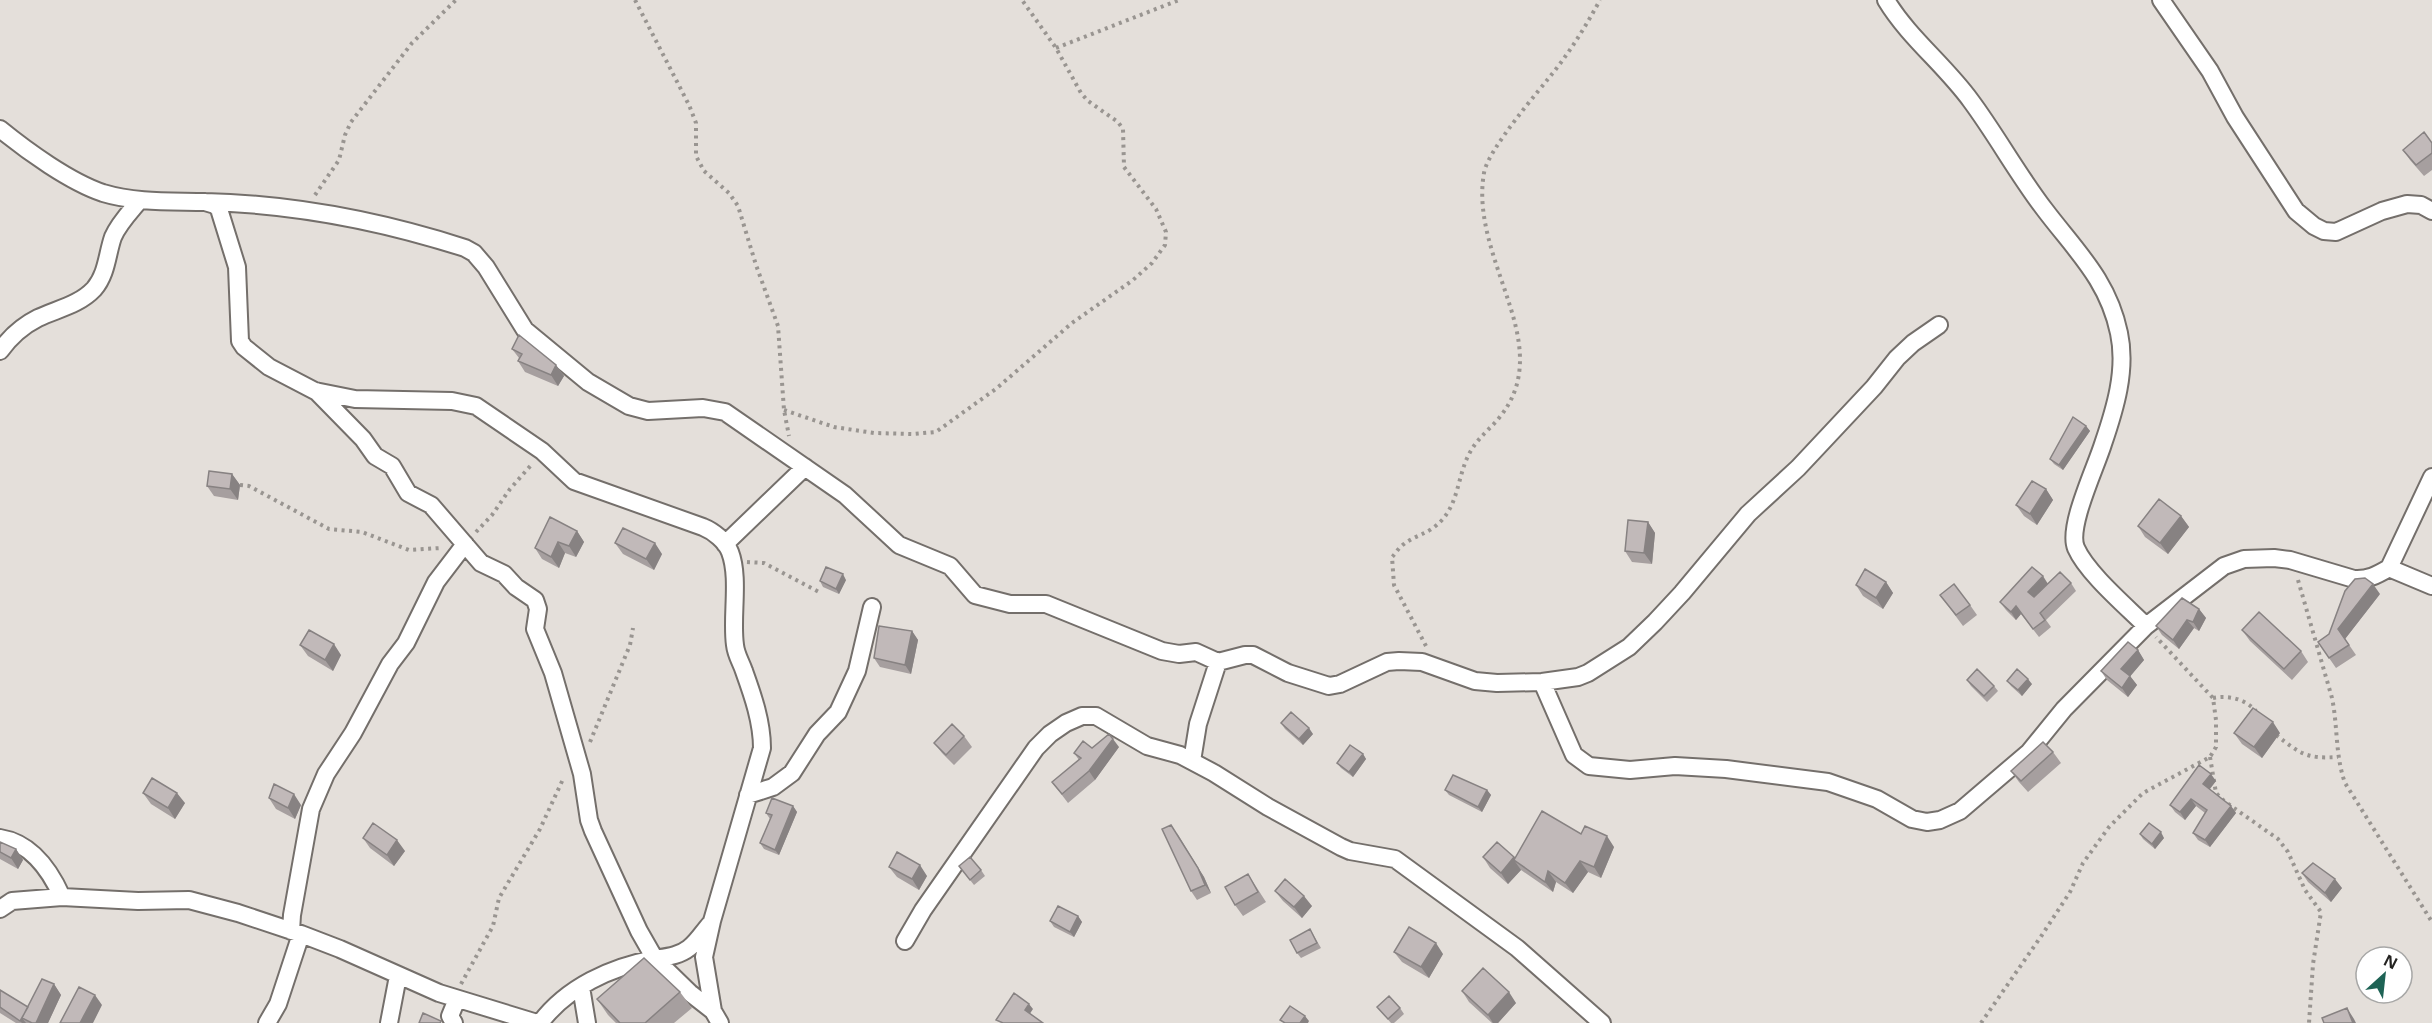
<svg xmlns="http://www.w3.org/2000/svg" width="2432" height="1023" font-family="'Open Sans',sans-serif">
  <rect width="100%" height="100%" fill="#e4dfda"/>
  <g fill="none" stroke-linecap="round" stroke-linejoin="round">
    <defs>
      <path id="minor" d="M1886 0C1909 38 1945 65 1971 101 1997 136 2018 175 2045 210 2076 251 2108 280 2119 333 2127 370 2115 409 2103 444 2096 467 2067 527 2076 548 2087 573 2126 606 2146 626
        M2161 0 2210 71 2235 117 2296 211 2314 226 2324 231 2336 232 2382 211 2407 204 2421 205 2432 211
        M0 129C27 151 70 182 103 193 136 203 172 201 205 202L215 205 219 209 237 267 240 341 244 347 269 367 315 391 355 399 452 401 476 406 542 451 574 481 703 527C713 531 726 541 730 552 740 578 731 617 735 645 736 655 741 662 744 671 753 696 762 722 762 748L712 921 704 957 713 1011 720 1023
        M205 202C294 204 381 221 465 248L474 253 486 267 525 330 588 382 629 406 648 411 703 408 725 412 845 495 899 545 950 566 975 595 1010 604H1046L1162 651 1179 654 1196 652 1218 662 1245 655H1253L1288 673 1329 686 1340 684 1387 662 1399 661 1422 662 1475 681 1497 683 1542 682 1578 677 1588 673 1629 647 1655 622 1682 593 1748 514 1798 468 1874 387 1897 358 1913 343 1939 325
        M0 351C10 337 22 326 38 318 57 309 79 305 94 289 107 274 107 254 113 237 119 223 131 211 140 200
        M316 391 363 439 375 456 392 466 408 493 431 505 481 563 504 574 516 587 535 600 538 609 535 629 553 673 582 774 589 820 593 831 639 931 655 959 690 993 713 1011
        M725 544 805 467
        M2389 568 2432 586
        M1542 682 1574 755 1589 766 1630 770 1675 766 1726 769 1828 782 1877 799 1912 819 1927 822 1940 820 1960 811 2029 752 2064 709 2146 626 2224 566 2244 559 2274 558 2290 560 2354 579C2368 580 2377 575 2389 568L2432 477
        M1192 761 1198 724 1218 662
        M748 795 773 787 792 773 817 734 838 712 857 671 872 607
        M0 838C31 843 50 870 62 897
        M0 909 12 901 62 897 138 901 189 900 238 913 301 934 340 949 439 993 537 1023
        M291 931 292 915 311 809 326 774 353 733 390 664 406 643 436 582 465 544
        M905 941 923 910 1036 748 1050 734 1066 723 1082 716H1096L1147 746 1180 755 1214 773 1268 807 1341 847 1350 851 1395 859 1517 948 1602 1023
        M581 987 587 1023
        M267 1023 278 1004 301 934
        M389 1023 398 976
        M454 1023 450 1016 457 999
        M540 1023C567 987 611 967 654 959 666 957 679 956 689 948 697 942 703 932 710 924"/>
    </defs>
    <use href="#minor" stroke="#746f6b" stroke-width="20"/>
    <path stroke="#999591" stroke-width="4" stroke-dasharray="3 4.5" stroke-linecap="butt" d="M635 0 689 105 696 123V156L704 171 729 193 738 206 756 265 778 326 784 410 789 436
      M1056 48 1179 0
      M315 195 339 160 345 135 351 122 412 43 456 0
      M784 410 834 427 874 433 913 434 936 432 997 388 1072 323 1133 280 1152 263 1165 245 1166 232 1156 209 1124 167 1123 129 1118 122 1088 101 1081 93 1056 48 1022 0
      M240 485 249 486 329 529 362 532 409 550 441 548
      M476 532 492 515 510 489 532 464
      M747 562 764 563 819 592
      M2298 580 2332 698C2338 727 2335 755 2345 783L2432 922
      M1426 646 1394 585 1392 557C1396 553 1399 547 1404 544 1417 534 1428 535 1442 520 1460 500 1458 470 1472 449 1479 437 1491 428 1499 418 1527 384 1523 347 1510 306 1497 264 1476 218 1484 173 1488 149 1539 91 1556 69 1573 47 1587 24 1600 0
      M2213 698C2229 695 2245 699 2256 711
      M2276 735C2301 754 2306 759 2338 757
      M590 742 630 645 633 628
      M2210 757 2216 793 2224 801 2278 839 2288 852 2305 890 2321 912 2313 964 2309 1023
      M461 984 493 926 499 898 540 829 564 777
      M1981 1023 2042 935 2070 892 2083 863 2109 827 2143 793 2210 757 2216 747V720L2213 698 2156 637"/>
    <use href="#minor" stroke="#fff" stroke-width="16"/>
  </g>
  <path fill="#a69f9f" d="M2432 143V170L2424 176 2410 160 2403 150Z
    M512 349 556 365 564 376 558 386 525 372 518 361 519 358Z
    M2086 426 2090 431 2063 470 2054 464 2050 459Z
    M232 474 240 485 238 500 214 496 207 486Z
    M2046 489 2053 500 2037 525 2024 516 2016 505Z
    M2181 516 2189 527 2168 554 2145 537 2138 526Z
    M1648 522 1655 533 1652 564 1632 562 1625 551Z
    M577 531 584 542 576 557 565 553 559 568 542 559 535 548Z
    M615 543 662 554 654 570 623 554Z
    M846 580 839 594 823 587 820 581Z
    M1886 582 1893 593 1883 609 1863 596 1856 585Z
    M2071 583 2076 591 2046 620 2051 627 2039 637 2021 614 2016 620 2006 610 2000 602 2048 584Z
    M2380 594 2345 639 2356 655 2336 668 2318 642 2329 634Z
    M1940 595 1970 605 1977 615 1963 626Z
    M2199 609 2206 618 2199 631 2194 628 2179 649 2162 635 2156 626Z
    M2242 630 2301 651 2308 662 2292 680 2250 641Z
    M912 631 918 640 911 674 880 667 874 658Z
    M300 645 341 655 333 671 308 656Z
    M2138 650 2144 660 2130 676 2137 685 2128 697 2107 680 2101 671Z
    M1967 680 1994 686 1998 691 1987 702 1971 686Z
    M2007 681 2032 684 2022 696 2011 686Z
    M1281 723 1313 734 1303 745 1285 729Z
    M2234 733H2280L2262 758 2242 744Z
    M964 736 972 747 954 765 942 753 934 743Z
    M1119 747 1095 780 1068 803 1052 782 1079 760 1074 753 1092 748Z
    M2053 752 2061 763 2028 792 2019 782 2011 771Z
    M1363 754 1366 759 1353 777 1341 768 1337 763Z
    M2216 781 2210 789 2231 806 2236 813 2210 847 2198 840 2193 833 2205 813 2196 806 2185 820 2175 812 2170 805Z
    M1445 790H1487L1491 795 1482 812 1449 795Z
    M143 793 185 803 175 819 151 804Z
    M269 798 301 805 295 819 276 809Z
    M793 806 797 812 779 855 764 849 760 843 770 819 766 813Z
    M1177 833 1204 877 1211 893 1197 900 1191 891Z
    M1581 834 1614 847 1601 878 1588 872 1573 893 1556 882 1553 892 1521 870 1508 884 1490 868 1483 857 1515 858Z
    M2140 834 2164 838 2155 849 2143 839Z
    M363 838 405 851 394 866 370 848Z
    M0 842 16 849 23 860 18 869 0 859Z
    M959 866 981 870 985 876 974 885Z
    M889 867 927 876 919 890 897 877Z
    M2302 873 2342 888 2331 902 2308 882Z
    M1248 874 1266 902 1243 916 1235 905Z
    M1275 891 1312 906 1302 918 1283 901Z
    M1078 916 1082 922 1074 937 1054 927 1050 921Z
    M1310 929 1321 948 1301 958 1297 953Z
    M1394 952 1443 954 1429 978 1402 962Z
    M54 984 61 995 48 1023H16L0 1013V990L28 1007Z
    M1462 991 1516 1003 1498 1023H1492L1469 1002Z
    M680 992 692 1008 674 1023H616L608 1015 597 999Z
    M1377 1007 1400 1008 1404 1014 1394 1023H1391Z"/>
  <path fill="#878282" d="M556 365 564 376 558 386 551 375Z
    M2086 426 2090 431 2063 470 2059 465Z
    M232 474 240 485 238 500 230 489Z
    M2046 489 2053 500 2037 525 2030 514Z
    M2181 516 2189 527 2168 554 2160 543Z
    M1648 522 1655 533 1652 564 1644 553Z
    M577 531 584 542 576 557 569 546Z
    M558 542 565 553 559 568 551 557Z
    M655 543 662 554 654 570 646 559Z
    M843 574 846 580 839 594 836 589Z
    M2043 576 2048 584 2034 600 2028 592Z
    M1886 582 1893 593 1883 609 1876 598Z
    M2373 584 2380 594 2345 639 2338 629Z
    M2016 606 2021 614 2016 620 2011 612Z
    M2199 609 2206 618 2199 631 2193 622Z
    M2187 620 2194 628 2179 649 2173 640Z
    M912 631 918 640 911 674 905 665Z
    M334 644 341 655 333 671 325 660Z
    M2138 650 2144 660 2128 679 2121 669Z
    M2130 676 2137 685 2128 697 2122 688Z
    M2028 679 2032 684 2022 696 2018 690Z
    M2273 722 2280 733 2262 758 2254 747Z
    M1309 728 1313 734 1303 745 1299 739Z
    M1113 739 1119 747 1095 780 1089 771Z
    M1363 754 1366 759 1353 777 1349 772Z
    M2211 774 2216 781 2208 791 2203 784Z
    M1487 790 1491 795 1482 812 1478 807Z
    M177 793 185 803 175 819 168 808Z
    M294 794 301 805 295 819 288 808Z
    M2191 799 2196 806 2185 820 2180 812Z
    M793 806 797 812 779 855 775 850Z
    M2231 806 2236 813 2210 847 2205 840Z
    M1171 825 1204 877 1211 893 1205 885Z
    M2161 832 2164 838 2155 849 2152 844Z
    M1607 836 1614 847 1601 878 1594 867Z
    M397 840 405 851 394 866 387 855Z
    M16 849 23 860 18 869 11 858Z
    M1514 857 1518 863 1514 860 1521 870 1508 884 1501 873Z
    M1580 861 1588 872 1573 893 1565 883Z
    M920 865 927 876 919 890 912 879Z
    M1548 871 1556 882 1553 892 1545 882Z
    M2335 879 2342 888 2331 902 2325 893Z
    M1304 896 1312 906 1302 918 1294 907Z
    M1078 916 1082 922 1074 937 1070 932Z
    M1436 943 1443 954 1429 978 1421 967Z
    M54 984 61 995 48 1023H36Z
    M1509 992 1516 1003 1498 1023H1493L1488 1015Z
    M95 995 102 1005 93 1023H80Z
    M1029 1004 1033 1009 1029 1015 1025 1010Z
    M28 1007 22 1018 26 1023H22L20 1021Z
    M2347 1008 2354 1019 2356 1023H2353Z
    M1305 1016 1309 1021 1308 1023H1300Z"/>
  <path fill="#c1b9b9" stroke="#878282" stroke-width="1.5" d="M2424 132 2432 143V153L2416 165 2403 150Z
    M519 335 556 365 551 375 518 361 522 354 512 349Z
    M2073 417 2086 426 2059 465 2050 459Z
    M209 471 232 474 230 489 207 486Z
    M2032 481 2046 489 2030 514 2016 505Z
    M2159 499 2181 516 2160 543 2138 526Z
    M550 517 577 531 569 546 558 542 551 557 535 548Z
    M1628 520 1648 522 1644 553 1625 551Z
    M623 528 655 543 646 559 615 543Z
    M826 567 843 574 836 589 820 581Z
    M2032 567 2043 576 2028 592 2034 597 2060 572 2071 583 2040 613 2045 620 2033 629 2016 606 2011 612 2000 602Z
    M1865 569 1886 582 1876 598 1856 585Z
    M2365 578 2373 584 2338 629 2349 645 2329 658 2318 642 2329 634 2345 591 2355 579Z
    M1954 584 1970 605 1956 615 1940 595Z
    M2182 598 2199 609 2193 622 2187 620 2173 640 2156 626Z
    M2259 612 2301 651 2284 669 2242 630Z
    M879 626 912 631 905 665 874 658Z
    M309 630 334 644 325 660 300 645Z
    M2128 642 2138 650 2121 669 2130 676 2122 688 2101 671Z
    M1977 669 1994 686 1984 696 1967 680Z
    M2017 669 2028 679 2018 690 2007 681Z
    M2253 708 2273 722 2254 747 2234 733Z
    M1291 712 1309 728 1299 739 1281 723Z
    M952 724 964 736 946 755 934 743Z
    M1109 734 1113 739 1089 771 1062 794 1052 782 1081 758 1074 753 1083 741 1092 748Z
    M2043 742 2053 752 2021 781 2011 771Z
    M1350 745 1363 754 1349 772 1337 763Z
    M2199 765 2211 774 2203 784 2231 806 2205 840 2193 833 2207 810 2191 799 2180 812 2170 805Z
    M1453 775 1487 790 1478 807 1445 790Z
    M152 778 177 793 168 808 143 793Z
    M274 784 294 794 288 808 269 798Z
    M772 798 793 806 775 850 760 843 772 815 766 813Z
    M1542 811 1581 834 1585 826 1607 836 1594 867 1580 861 1565 883 1548 871 1545 882 1514 860Z
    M373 823 397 840 387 855 363 838Z
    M2149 823 2161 832 2152 844 2140 834Z
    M1171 825 1198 868 1205 885 1191 891 1162 829Z
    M0 842 16 849 11 858 0 852Z
    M1497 842 1514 857 1501 873 1483 857Z
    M897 852 920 865 912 879 889 867Z
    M970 857 981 870 970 880 959 866Z
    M2313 863 2335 879 2325 893 2302 873Z
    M1248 874 1258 892 1235 905 1225 887Z
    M1285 879 1304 896 1294 907 1275 891Z
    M1058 906 1078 916 1070 932 1050 921Z
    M1409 927 1436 943 1421 967 1394 952Z
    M1310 929 1317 943 1297 953 1290 940Z
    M644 958 680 992 645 1023H620L597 999Z
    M1483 968 1509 992 1488 1015 1462 991Z
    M42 979 54 984 36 1023H32L22 1018Z
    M79 987 95 995 80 1023H60Z
    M0 990 28 1007 20 1021 0 1007Z
    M1014 993 1029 1004 1025 1010 1043 1023H1003L996 1020Z
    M1389 996 1400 1008 1388 1019 1377 1007Z
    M1290 1006 1305 1016 1300 1023H1285L1280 1020Z
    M2347 1008 2353 1023H2324L2322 1018Z
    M423 1013 441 1021 440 1023H419Z"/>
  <g transform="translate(2384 975) rotate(27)"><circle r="28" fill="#ffffff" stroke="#a7a7a6" stroke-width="1.5"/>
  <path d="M0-4.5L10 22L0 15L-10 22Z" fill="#1e6355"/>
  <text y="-9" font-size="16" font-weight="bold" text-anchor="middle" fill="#242321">N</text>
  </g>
</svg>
